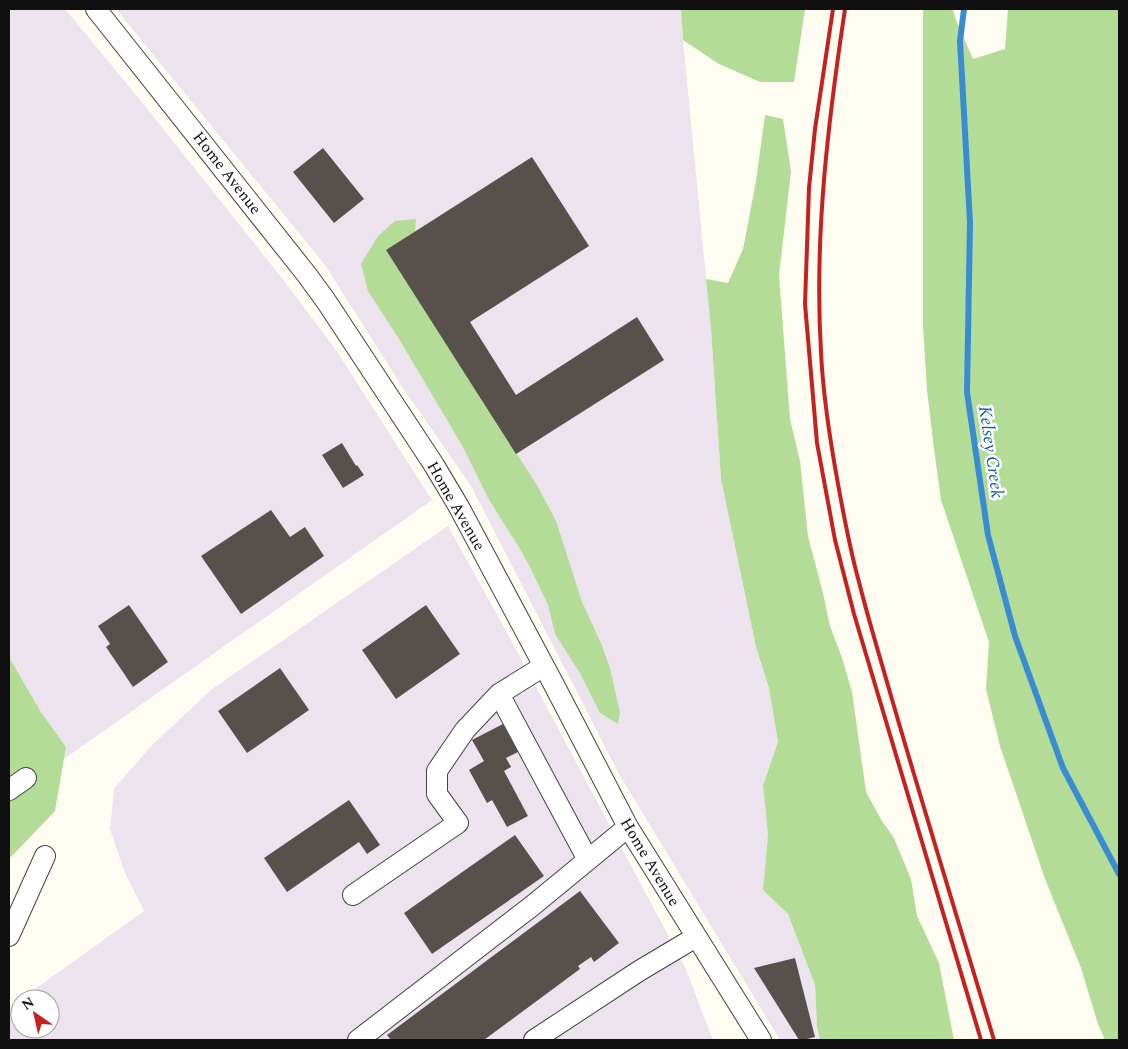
<svg xmlns="http://www.w3.org/2000/svg" width="1128" height="1049" font-family="Spectral,serif">
  <rect width="100%" height="100%" fill="#fffdf1"/>
  <path fill="#ede3ee" d="M9 9H65L137 96 285 282 336 350 432 500 64 759 66 747 41 712 9 657Z
    M116 9H681L683 40 711 329 721 479 756 647 769 688 778 742 763 785 768 834 763 890 788 914 815 985 817 1027 820 1040H780L619 774 471 486 401 385 325 265Z
    M448 526 518 653 685 967 713 1040H9V1008L20 1000V1029H50V999H21L144 911 125 873 110 829 114 789 150 747 211 690Z"/>
  <path fill="#b3dd97" d="M681 9H805L794 82H760L719 64 683 40Z
    M923 9H953L955 18 973 59 1005 49 1008 9H1119V1040H1105L1098 1024 1081 968 1045 879 1000 746 986 689 989 642 941 500 934 449 927 390 923 326Z
    M765 115 783 119 791 171 779 275 790 419 800 461 808 536 823 593 830 626 842 658 852 692 866 792 882 821 894 838 911 879 917 916 939 963 954 1040H820L817 1027 815 985 788 914 763 890 768 834 763 785 778 742 769 688 756 647 721 479 711 329 706 279 728 283 743 249 756 181Z
    M416 219 413 255 497 423 537 485 556 521 582 602 601 643 610 668 620 713 618 724 600 713 580 673 555 634 548 605 530 567 517 544 488 498 463 447 399 339 368 291 361 264 378 236 395 221Z
    M9 657 41 712 66 747 55 811 9 859Z"/>
  <g fill="none" stroke-linecap="round" stroke-linejoin="round">
    <path stroke="#388dd2" stroke-width="6" d="M964 9 960 41 970 223 967 392 988 535 1015 636 1063 768 1119 874"/>
  </g>
  <path fill="#58514b" d="M323 148 364 199 334 223 293 172Z
    M532 157 589 246 470 322 516 395 637 317 664 360 516 454 386 250Z
    M342 443 356 466 357 465 364 475 343 488 322 455Z
    M271 510 290 537 305 527 324 556 241 614 201 556Z
    M129 605 168 662 133 687 106 647 110 644 98 626Z
    M426 605 460 654 396 699 362 650Z
    M280 668 309 710 247 753 218 711Z
    M503 724 518 752 506 758 511 767 504 771 528 816 507 827 492 800 487 803 469 770 484 761 472 740Z
    M349 800 380 845 367 854 359 842 287 892 264 858Z
    M515 835 544 876 432 954 404 913Z
    M580 891 619 943 594 962 591 957 578 966 580 969 484 1040H391L387 1035Z
    M795 958 815 1037 803 1040H799L754 968Z"/>
  <g fill="none" stroke-linecap="round" stroke-linejoin="round">
    <defs>
      <path id="minor" d="M96 9 307 275 326 301 434 465 459 507 552 681 628 827 761 1040
        M544 666 499 694 588 860
        M9 790 26 778
        M353 895 458 823 437 794V771L465 730 499 694
        M9 936 45 856
        M358 1040 532 906 628 827
        M534 1040 639 971 696 937"/>
    </defs>
    <use href="#minor" stroke="#424242" stroke-width="22"/>
    <use href="#minor" stroke="#fff" stroke-width="20"/>
    <path stroke="#c52121" stroke-width="4" d="M833 9 815 129 809 188 805 304 817 443 835 540 854 614 981 1040
      M845 9C828 122 814 237 821 352 823 397 830 440 838 484 844 517 850 550 859 582 868 618 879 654 889 689 923 807 959 923 994 1040"/>
  </g>
  <g text-anchor="middle" dominant-baseline="central" stroke-width="5" stroke-linejoin="round" paint-order="stroke">
    <g font-size="16" fill="#0f0f0f" stroke="#fff">
      <text transform="translate(227 173) rotate(52)">Home Avenue</text>
      <text transform="translate(456 506) rotate(60)">Home Avenue</text>
      <text transform="translate(650 862) rotate(59)">Home Avenue</text>
    </g>
    <g font-size="18" font-style="italic" fill="#135fa6" stroke="#fff">
      <text transform="translate(991 452) rotate(82)">Kelsey Creek</text>
    </g>
  </g>
  <rect width="1128" height="1049" fill="none" stroke="#0f0f0f" stroke-width="20"/>
  <g transform="translate(35 1014) rotate(326)"><circle r="24" fill="#ffffff" stroke="#9f9f9f"/>
  <path d="M0-4L9 19L0 12L-9 19Z" fill="#c52121"/>
  <text y="-8" font-size="14" font-weight="bold" text-anchor="middle" fill="#0f0f0f">N</text>
  </g>
</svg>
